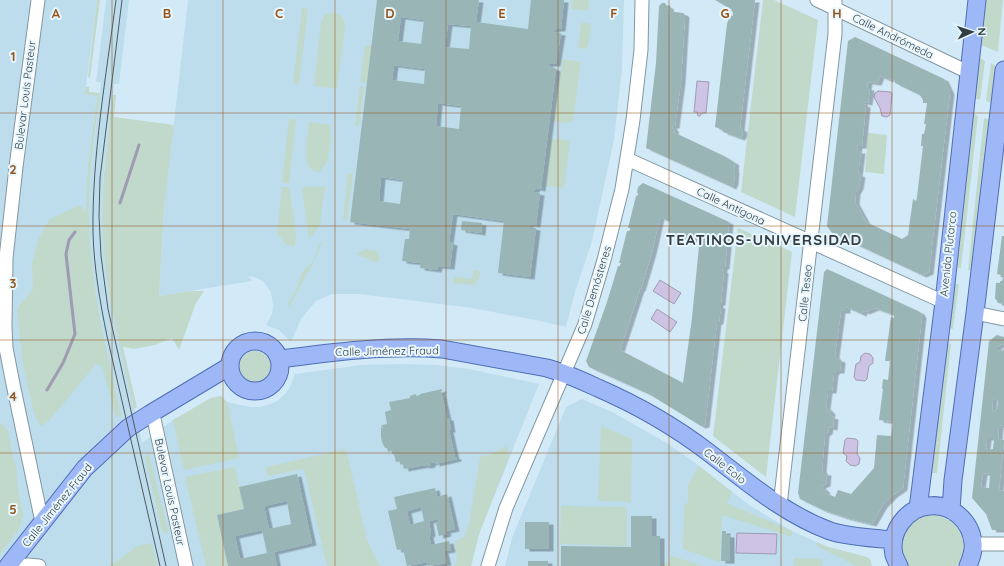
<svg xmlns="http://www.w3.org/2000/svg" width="1004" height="566" font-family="Quicksand,sans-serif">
  <defs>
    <filter id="shadow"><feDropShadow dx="4.5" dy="2.5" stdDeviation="0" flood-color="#0004"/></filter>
  </defs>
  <rect width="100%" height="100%" fill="#d2eaf7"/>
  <path fill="#bddded" d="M0 0H97L85 94 97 95 88 165V260L121 416 94 287 89 238V187L101 82H96L106 0H129L119 84H114L104 169 102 208 103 240 108 289 142 443 173 420 211 398 221 396 227 402 250 407H259L271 404 277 401 286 393 291 385 295 374 361 365 403 364 436 365 469 369 539 384 479 534 471 566H0Z
    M188 0H624L622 69 614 140 592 241 575 292 566 327 536 320 472 308 392 298 358 294H332L316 301 301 319 291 342 279 330 266 325 272 314 273 306 271 292 263 281 254 277 248 276 252 281 159 296 164 209Z
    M582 399 612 412 667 443 694 462 749 505 792 531 828 547 867 557 870 559 872 566H505L512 538 566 407Z"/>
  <path fill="#c0d9cb" d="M97 0H100L90 78 88 77Z
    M572 0H589L588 11 571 9Z
    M763 0H774L818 20 795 217 741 192Z
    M985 0H1003L998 52 981 45Z
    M302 8 308 9 299 84 293 83Z
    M333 12C342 15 345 18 345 26L337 89 314 86 321 22 325 15Z
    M581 23H589L591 26 588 46 585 49 578 48Z
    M369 45 372 46 367 83 360 82 365 47Z
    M980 58 985 61 980 100 974 98Z
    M563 59 581 62 573 120 569 123 553 121Z
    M991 63 996 66 992 103 986 101Z
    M360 86 364 87 359 126H355Z
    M86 87H89V92L100 93C94 142 86 190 90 239 93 299 109 358 121 416L120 417 119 415 116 417 102 366 96 364 48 422 41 426 35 417 23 366 17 309 33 289 32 263 39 237 50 219 80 205 86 211 88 165 97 96 85 94Z
    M113 95H116L114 117 174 125 164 209 159 296 191 291H204L196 303 179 350 172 338 155 345 134 349 123 347 137 407 134 409C122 354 106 297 103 240 100 192 107 143 113 95Z
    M973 113 978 116 961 268 956 267Z
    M289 118 296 120 289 183H282Z
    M984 118 990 120 973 271 968 270Z
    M309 122 331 125 330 134H332L328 160 320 172C299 173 308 135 309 122Z
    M868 133 887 135 884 174 865 172Z
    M551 139 568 140 570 143 564 188 546 186Z
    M348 173 353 174 347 221 343 220Z
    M304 186C311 188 319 185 325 187L320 225 309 239 302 189Z
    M282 187H289L296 232 295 246 286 245 277 233Z
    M738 228 792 252 766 477 713 436Z
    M320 243H322L314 261 289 307 288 304 296 290 302 272 313 261Z
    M366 249 376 251 380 257 378 263 356 254Z
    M474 270 481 271 477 282 474 285 453 283 454 277 472 279Z
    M954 284H959L953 329 948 328Z
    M946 343 951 344 937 473H932Z
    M239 367a16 16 0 1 1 32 0a16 16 0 1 1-32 0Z
    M221 396 227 402 239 458 184 470 173 420 211 398Z
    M0 423 8 430 13 458 16 466 18 490 23 515 19 529 0 554Z
    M601 426 632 439 631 502 598 501Z
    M507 446 509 458 479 534 471 566H454L457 560 455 542 465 536 469 523 480 457 489 455Z
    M346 449 367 540 377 561 381 566H327L304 469 268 476 265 469 271 466Z
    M149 454 169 534 162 531 145 457Z
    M699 466 732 492 727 503 792 531V537L722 515 720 562 683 549 684 506 688 502V484Z
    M235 467 244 509 217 515 228 566H206L185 477Z
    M561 506 627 507V546L560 544Z
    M935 515C960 520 972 544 957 566H908C893 542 906 516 935 515Z
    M817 542 828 547 867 557 870 559 872 566H856L817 546Z
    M152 543 157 566H110L137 546Z
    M672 556 703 566H661L662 564 667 563Z
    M794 558 822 559V566H794Z"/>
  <path fill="#cdc3e4" stroke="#9f9bb3" d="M697 81 709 82 706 113H702L700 116H698L697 112H694Z
    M878 91 891 92 892 94 890 115 887 117 882 116 880 108 874 97 875 93Z
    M660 280 681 293 674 304 653 291Z
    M657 309 677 322 670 332 651 319Z
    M865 353 870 354 873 358V363L869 366 867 379 865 381 856 380 854 377 856 364 860 362 861 356Z
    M847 438 856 439 858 441 857 454 860 458 859 464 855 466 850 465 846 461 847 456 843 453 845 440Z
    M737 533 777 534 776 554 736 553Z"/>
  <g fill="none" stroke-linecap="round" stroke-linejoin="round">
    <path stroke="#9f9bb3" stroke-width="3" d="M120 203 139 145
      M47 390 63 363 75 334 66 254 69 240 75 232"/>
  </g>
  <path fill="#99b5b5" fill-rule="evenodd" filter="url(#shadow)" d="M377 0H479L476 22 528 29 531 0H564L561 29H556L552 32 561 33 556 64H548L551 67 556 69 541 189 536 188 533 192 540 193 536 225 529 224V225L530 227 536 228 530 277 498 273 504 221 453 214 449 242 453 243 450 267 438 266 437 270 420 268 421 263 402 261 405 239H409L410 229 350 222ZM401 17 424 20 421 44 398 41ZM448 24 471 26 469 49 445 47ZM394 65 425 69 424 84 392 80ZM438 103 461 106 459 129 436 126ZM381 177 403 180 400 204 379 201Z
    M715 0H755L740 128 743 130 742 136 740 138 723 132V130L715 127 727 24 730 15 733 16V13L731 9Z
    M662 3H665L667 6H669L668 10H674V12L683 13 685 15 681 81 675 126H672L675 131 673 132 724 156 735 163 734 167 735 168 734 170H735L734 182 732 187 646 148 656 63 659 6Z
    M855 37 944 79 950 92 929 272 922 275 832 233 827 226 848 41ZM880 76 889 80 890 78 895 81V83L920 95 923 100V103H927L924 124H926L924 134H922L921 146H923L917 197 916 201 913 199 908 235 902 239 866 222 855 202 856 192 859 187 861 175 858 174 861 151H857L858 146H862L866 105 863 104V102L868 103 870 88H867L868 82 877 83Z
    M643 183 729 222 728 232H726V235H728L725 267H723V269L722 270 724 271 721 303H719V306H721L719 322H717L705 425 701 426 649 394 589 367 586 361 607 302 618 266H620V265L621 263H619L627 231H629L630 230V228H628L636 196H637L638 194V193H637L638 187ZM660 217 670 222 668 232 692 242 694 233 700 236 692 318 683 383 620 350 640 289H641L652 252Z
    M462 221 482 223 481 233 461 230Z
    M1002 236H1004V304L998 303 995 298 996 283H1000V281H1002L1003 277H1000L1001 275 997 274Z
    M827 269 920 312 922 316 903 488 893 495 883 505 872 524 844 517 823 510 800 499 798 493 824 272ZM846 307 862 314 863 311 865 312 875 308 894 315V318L891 317 885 361H890L888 380 883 379 882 389H883L879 420 893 422 891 436 877 435 874 468 851 494 838 490 835 497 825 493 826 491 821 486 826 484 827 473H824L822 470 825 434 828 432 829 427 833 428 834 417 830 416 831 412 826 407 828 391H832L834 373 836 371H840L841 360 837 359 835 355 841 311H846Z
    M997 335 1004 337V345L1001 344 997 347V350L1001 351 1004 349V426L999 425 998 439 1004 440 999 489 1001 491 1003 490 1004 492V530H992L986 514 972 498 989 341ZM993 398 998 401 997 410H995L994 412 992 411ZM987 438H994L993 449H991L990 451H987L988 449 986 448ZM983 473 990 474 989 488 981 487Z
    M442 389V391H441L447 418H449L451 430H449L455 457H457V459L435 464V462L431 463V465L425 466V465L404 469 402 461 396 462 393 450 388 452 387 448H385L382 442 381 436V426L383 429 382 425 387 424 385 412 391 410 389 402 410 398V396L416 394V396L420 395V394Z
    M297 474 312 543 274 552 277 566H228L217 515 244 509 239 487ZM287 501 291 524 269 529 264 506ZM262 530 267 553 240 559 235 536Z
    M435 488 437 497 447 494 455 529 446 531 447 534 439 536 436 523 439 522 438 519 429 521 431 534 429 535 431 545 449 541 451 550 444 551 447 563 428 566 427 562 407 566 403 549 397 550 388 511 397 509 394 497ZM421 507 424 521 410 525 407 511Z
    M631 516H652V536H660V566H561V546L631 547Z
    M525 522H549V549H525Z
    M722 531H726V535H730V561H721Z
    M528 561H548V566H528Z"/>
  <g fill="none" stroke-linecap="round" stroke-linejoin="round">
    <defs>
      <path id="minor" d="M38 0 16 167 6 258 5 327 6 348 13 384 42 522
        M817 0 968 72
        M627 159 944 302
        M975 313 1004 319
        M154 419 186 566
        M780 505 835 34V0
        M973 544H1004
        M20 566 28 565 39 566
        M488 566 506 508 585 324 604 260 622 189 633 120 641 50 642 0"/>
      <path id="major" d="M230 366a25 25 0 1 1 50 0a25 25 0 1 1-50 0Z
        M280 359C334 352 388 345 442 349L547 368C565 373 581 380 598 388 637 405 674 426 708 452 746 481 784 514 830 531 848 537 874 538 893 540
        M918 509 944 302 977 0
        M951 510 953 480 975 313 1004 70
        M8 566 85 468 128 428 150 414 230 366
        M899 566C897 562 895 558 894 555 889 532 906 508 929 506 951 503 971 521 973 543 974 551 971 559 968 566"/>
    </defs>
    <use href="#minor" stroke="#8097a3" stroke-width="15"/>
    <use href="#major" stroke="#4f6eb4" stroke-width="19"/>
    <use href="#minor" stroke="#fff" stroke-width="13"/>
    <use href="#major" stroke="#9eb8f7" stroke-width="17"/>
    <path stroke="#4f5a60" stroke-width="1" d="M116 0C106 77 92 155 93 233 94 268 100 302 107 336L160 566
      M122 0 100 178 99 216 101 256 108 309 166 566"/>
  </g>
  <path fill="none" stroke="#95551e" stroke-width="1" stroke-opacity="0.55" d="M112 0V566M223 0V566M335 0V566M446 0V566M558 0V566M669 0V566M781 0V566M892 0V566M0 113H1004M0 226H1004M0 340H1004M0 453H1004"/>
  <g text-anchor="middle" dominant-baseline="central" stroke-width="4" stroke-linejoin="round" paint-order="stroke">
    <g font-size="11" fill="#343d42" stroke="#e7f6fd">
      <text transform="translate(893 36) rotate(26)">Calle Andrómeda</text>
      <text transform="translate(25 95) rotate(-83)">Bulevar Louis Pasteur</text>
      <text transform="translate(731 206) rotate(25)">Calle Antígona</text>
      <text transform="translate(948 254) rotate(-84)">Avenida Plutarco</text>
      <text transform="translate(594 290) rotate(-73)">Calle Demóstenes</text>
      <text transform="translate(805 293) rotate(-84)">Calle Teseo</text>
      <text transform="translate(387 351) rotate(-1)">Calle Jiménez Fraud</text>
      <text transform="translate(725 466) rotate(38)">Calle Eolo</text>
      <text transform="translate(170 492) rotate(78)">Bulevar Louis Pasteur</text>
      <text transform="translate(57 505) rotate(-51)">Calle Jiménez Fraud</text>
    </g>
    <g font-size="15" font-weight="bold" letter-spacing="1" fill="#343d42" stroke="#e7f6fd">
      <text x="764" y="239">TEATINOS-UNIVERSIDAD</text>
    </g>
  </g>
  <g font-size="13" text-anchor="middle" font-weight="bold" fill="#95551e" stroke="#e7f6fd" stroke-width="4" stroke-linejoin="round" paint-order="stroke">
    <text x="56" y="18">A</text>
    <text x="167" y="18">B</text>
    <text x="279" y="18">C</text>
    <text x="390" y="18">D</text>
    <text x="502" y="18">E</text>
    <text x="614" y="18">F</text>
    <text x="725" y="18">G</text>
    <text x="837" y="18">H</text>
    <text x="13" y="61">1</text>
    <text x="13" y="174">2</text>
    <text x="13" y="288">3</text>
    <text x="13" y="401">4</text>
    <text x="13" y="514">5</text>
  </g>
  <g transform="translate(972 32) rotate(87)" stroke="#e7f6fd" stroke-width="3" paint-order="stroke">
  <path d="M0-3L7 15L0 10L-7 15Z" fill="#343d42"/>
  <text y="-6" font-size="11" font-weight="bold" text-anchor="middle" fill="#343d42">N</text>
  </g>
</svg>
